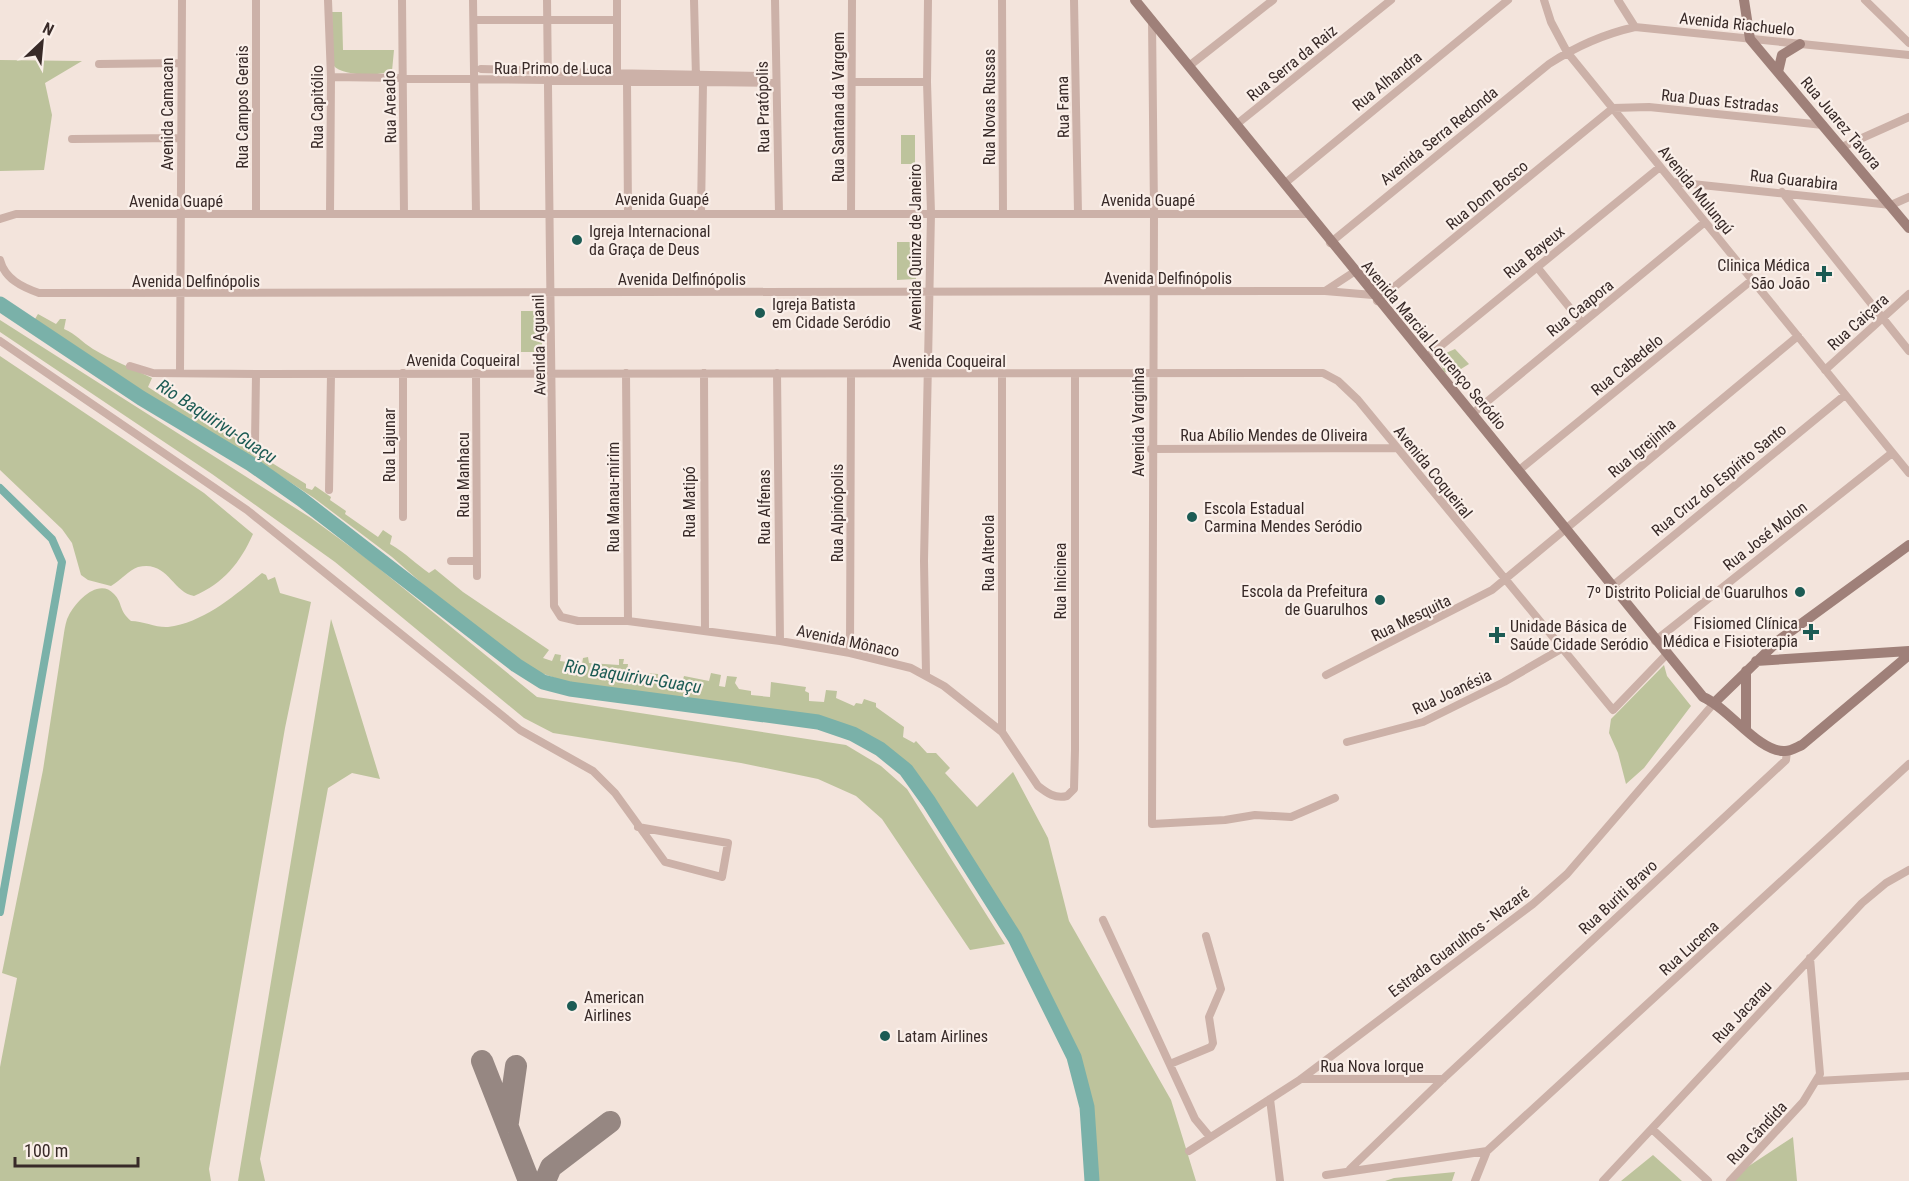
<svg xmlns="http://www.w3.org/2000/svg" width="1909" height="1181" font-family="'Roboto Condensed',sans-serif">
  <rect width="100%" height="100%" fill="#f3e4dc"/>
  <path fill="#bdc39c" d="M332 12H342L343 50H394L392 71C378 76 343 77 333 65Z
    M0 60 82 61 45 83 52 115 44 170 0 171Z
    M901 135H915V164H901Z
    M897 242H915L916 279 897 280Z
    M521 311H542V352H521Z
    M38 314 56 324 60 319H66L64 329C76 334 82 342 93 349 113 361 132 368 152 378L148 387 185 411 189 403 200 404V410L216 417V423L238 436 240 444 254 450 256 455 260 451 265 454 264 458 306 484V488L312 490 315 486 331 497 330 500 346 511 345 514 378 537 383 530 392 536 390 544C406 553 417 565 429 573L435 569 463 592 549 650 543 658 552 661 555 654 561 655 560 661 582 664 583 658 588 657 589 663 619 665V659H624L623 664H628L627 672 658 674 657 685 681 686 684 676 709 681 711 673 721 675 719 686 725 687 727 676 737 677 735 683 739 689 751 691V695L770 697 771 682 806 687 805 691 809 693V701L824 702 826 690 837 691 836 698 854 706 856 703 862 704 864 699 876 703V707L904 727 903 737 914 743 916 741 927 753H936L950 768 945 773 977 807 1013 772 1048 838 1069 921 1171 1100 1196 1181H1091L1087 1107 1057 1009 921 791 925 788 906 763 882 744 819 718 652 694 613 692 575 685 524 667 476 631 392 557 314 498 264 465 188 422 58 339 35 319Z
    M0 320 311 518 370 561 537 697 846 745 881 766 907 789 1005 944 970 950 882 819 856 796 818 779 741 763 553 733 524 718 335 562 212 474 0 332Z
    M1455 349 1469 364 1453 374 1444 372 1437 357Z
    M0 356 204 493 253 534C240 563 224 583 194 596 172 592 168 560 138 567 129 570 120 581 111 586L88 580 81 575 72 543 62 529 0 470Z
    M262 573 266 575 268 580 275 577 280 593 311 602 285 728 209 1169 211 1181H0V1067L17 978 2 973 43 770 64 633C65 627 66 620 69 615 76 601 99 577 114 594 123 603 118 610 131 621 143 621 157 628 168 627 205 622 235 595 262 573Z
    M331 619 380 779 352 773 328 788 260 1159 265 1181H238Z
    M1664 665 1667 676 1691 706 1644 768 1626 784 1618 753 1609 733 1611 719Z
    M1793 1137 1797 1181H1726Z
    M1653 1155 1682 1181H1621Z
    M1455 1172 1452 1181H1385L1394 1178Z"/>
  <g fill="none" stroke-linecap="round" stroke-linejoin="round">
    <path stroke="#7ab1a9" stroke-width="8" d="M0 488 52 539 62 562 0 912"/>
    <path stroke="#7ab1a9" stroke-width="15" d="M0 304 141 398 251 464 301 499 516 665 543 682 570 689 818 722 853 734 880 749 906 770 929 802 1015 938 1074 1057 1087 1107 1092 1181"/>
    <path stroke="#968782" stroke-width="22" d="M482 1061 529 1181
      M508 1122 516 1066
      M545 1181 551 1167 610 1122"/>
    <path stroke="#ccb1a8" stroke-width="8" d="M256 0V214
      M328 0 331 77 330 214
      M402 0 404 214
      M473 0 476 214
      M547 0 554 606 561 617 578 621H628L780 641 850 653 911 668 944 686 1002 732 1038 786C1047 793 1055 799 1067 796L1074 789 1075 750V374
      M694 0 696 78
      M775 0 779 213
      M1002 0 1003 213
      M1074 0 1078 213
      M1544 0 1551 22 1567 52 1909 473
      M1618 0 1635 27
      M1865 0 1909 43
      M474 20H617
      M1152 20 1154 213 1152 824 1225 820 1255 815 1291 817 1335 798
      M99 64 180 63
      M1189 66 1273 0
      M481 69 549 71
      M554 72 762 76
      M331 77 775 83
      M617 77V0
      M627 82 628 213
      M853 82H927
      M1237 124 1391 0
      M72 139 180 138
      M1842 147 1909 117
      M1673 182 1891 205 1909 197
      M1284 184 1508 0
      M1782 192 1909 351
      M701 213 703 83
      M851 214 852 0
      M0 219 16 214H1307
      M1330 243 1549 64C1575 47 1604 34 1635 27L1909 55
      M0 260C5 279 22 287 39 293L1325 291
      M1537 267 1582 323
      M1354 272 1325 291 1373 295
      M1377 301 1613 108 1649 107 1823 125
      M0 341 247 510 520 730 593 771 615 793 665 862 722 877 728 843 638 827
      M1426 358 1660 167
      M130 366 153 373 256 374 1323 373 1338 381 1358 400 1613 710 1666 655
      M1825 370 1909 294
      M180 373 182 0
      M403 373V517
      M476 373 477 576
      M626 373 628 621
      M704 373 705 631
      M777 373 780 641
      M1472 414 1705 222
      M255 443 256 374
      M1151 449 1396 448
      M1518 471 1752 280
      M329 490 331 374
      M451 561H477
      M1611 587 1845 395
      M1655 641 1892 453
      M850 653 851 374
      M926 674 924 561 931 213 927 82 928 0
      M1326 675 1492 590 1798 336
      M1002 732V374
      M1347 742 1423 722 1504 682 1561 649
      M1103 920 1195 1119 1210 1137
      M1170 1064 1211 1047 1213 1043 1209 1017 1221 989 1206 936
      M1301 1079H1443
      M1817 1081 1909 1076
      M1270 1099 1280 1181
      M1652 1129 1708 1181
      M1189 1151 1301 1079 1533 904 1567 874 1715 702
      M1350 1169 1443 1079 1786 760 1787 751
      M1326 1175 1487 1151
      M1475 1181 1487 1151 1909 764
      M1603 1181 1862 903 1886 883 1909 870
      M1730 1181 1803 1102 1820 1074 1810 958"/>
    <path stroke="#9f8079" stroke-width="10" d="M1135 0 1703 697C1728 707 1759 753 1785 751 1791 751 1797 747 1802 745L1909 655
      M1744 0 1750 39 1909 228
      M1778 72 1782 55 1800 44
      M1756 661 1909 651
      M1715 702 1779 640 1909 545
      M1746 729V671"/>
  </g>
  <g fill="#1c5b54" stroke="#faefe9" stroke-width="2">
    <circle cx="577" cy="240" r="6"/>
    <path d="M1821 265h6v6h6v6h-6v6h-6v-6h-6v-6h6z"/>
    <circle cx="760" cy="313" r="6"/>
    <circle cx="1192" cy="517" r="6"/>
    <circle cx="1800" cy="592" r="6"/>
    <circle cx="1380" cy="600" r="6"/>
    <path d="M1808 623h6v6h6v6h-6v6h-6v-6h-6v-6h6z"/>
    <path d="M1494 626h6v6h6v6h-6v6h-6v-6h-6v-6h6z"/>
    <circle cx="572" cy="1006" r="6"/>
    <circle cx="885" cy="1036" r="6"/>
  </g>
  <g text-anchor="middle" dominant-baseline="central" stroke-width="4.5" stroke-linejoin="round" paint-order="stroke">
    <g font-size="16" fill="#382a28" stroke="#faefe9">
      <text transform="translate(1737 24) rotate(6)">Avenida Riachuelo</text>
      <text transform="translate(1292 63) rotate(-39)">Rua Serra da Raiz</text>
      <text x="553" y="68">Rua Primo de Luca</text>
      <text transform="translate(1387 81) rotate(-39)">Rua Alhandra</text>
      <text transform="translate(1720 101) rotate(6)">Rua Duas Estradas</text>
      <text transform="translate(242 107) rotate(-90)">Rua Campos Gerais</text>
      <text transform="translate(317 107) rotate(-90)">Rua Capitólio</text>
      <text transform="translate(390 107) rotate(-91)">Rua Areado</text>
      <text transform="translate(763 107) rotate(-91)">Rua Pratópolis</text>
      <text transform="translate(838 107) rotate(-90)">Rua Santana da Vargem</text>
      <text transform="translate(989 107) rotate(-90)">Rua Novas Russas</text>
      <text transform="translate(1063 107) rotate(-91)">Rua Fama</text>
      <text transform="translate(167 114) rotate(-90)">Avenida Camacan</text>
      <text transform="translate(1841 123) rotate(50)">Rua Juarez Tavora</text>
      <text transform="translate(1439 136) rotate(-39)">Avenida Serra Redonda</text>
      <text transform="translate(1794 180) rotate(6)">Rua Guarabira</text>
      <text transform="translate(1696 190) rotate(51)">Avenida Mulungú</text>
      <text transform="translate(1487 195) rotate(-39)">Rua Dom Bosco</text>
      <text x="662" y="199">Avenida Guapé</text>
      <text x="1148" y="200">Avenida Guapé</text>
      <text x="176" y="201">Avenida Guapé</text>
      <text transform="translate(915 247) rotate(-90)">Avenida Quinze de Janeiro</text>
      <text transform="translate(1534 252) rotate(-39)">Rua Bayeux</text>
      <text x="1168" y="278">Avenida Delfinópolis</text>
      <text x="682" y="279">Avenida Delfinópolis</text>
      <text x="196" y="281">Avenida Delfinópolis</text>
      <text transform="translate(1580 308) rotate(-39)">Rua Caapora</text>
      <text transform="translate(1858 322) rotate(-42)">Rua Caiçara</text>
      <text transform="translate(539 345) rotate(-91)">Avenida Aguanil</text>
      <text transform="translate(1434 345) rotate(50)">Avenida Marcial Lourenço Seródio</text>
      <text x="463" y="360">Avenida Coqueiral</text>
      <text x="949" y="361">Avenida Coqueiral</text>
      <text transform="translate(1627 365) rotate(-39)">Rua Cabedelo</text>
      <text transform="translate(1138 422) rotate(-90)">Avenida Varginha</text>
      <text x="1274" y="435">Rua Abílio Mendes de Oliveira</text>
      <text transform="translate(389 445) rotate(-90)">Rua Lajunar</text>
      <text transform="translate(1642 448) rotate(-40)">Rua Igrejinha</text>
      <text transform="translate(1433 472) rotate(51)">Avenida Coqueiral</text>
      <text transform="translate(463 475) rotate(-90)">Rua Manhacu</text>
      <text transform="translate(1719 480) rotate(-39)">Rua Cruz do Espírito Santo</text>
      <text transform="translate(613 497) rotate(-90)">Rua Manau-mirim</text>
      <text transform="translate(689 502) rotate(-90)">Rua Matipó</text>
      <text transform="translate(764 507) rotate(-90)">Rua Alfenas</text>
      <text transform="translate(837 513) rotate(-90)">Rua Alpinópolis</text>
      <text transform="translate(1765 536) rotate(-38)">Rua José Molon</text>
      <text transform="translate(988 553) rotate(-90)">Rua Alterola</text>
      <text transform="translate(1060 581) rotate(-90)">Rua Inicinea</text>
      <text transform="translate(1411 618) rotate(-26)">Rua Mesquita</text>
      <text transform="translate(848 641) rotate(12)">Avenida Mônaco</text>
      <text transform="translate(1452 692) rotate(-25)">Rua Joanésia</text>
      <text transform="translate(1618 897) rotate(-43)">Rua Buriti Bravo</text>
      <text transform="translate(1459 942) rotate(-37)">Estrada Guarulhos - Nazaré</text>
      <text transform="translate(1689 948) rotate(-42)">Rua Lucena</text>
      <text transform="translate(1742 1012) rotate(-47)">Rua Jacarau</text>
      <text x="1372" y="1066">Rua Nova Iorque</text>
      <text transform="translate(1757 1133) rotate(-47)">Rua Cândida</text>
    </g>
    <g font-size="16" fill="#382a28" stroke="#faefe9" text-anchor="start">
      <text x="589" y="231">Igreja Internacional<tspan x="589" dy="18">da Graça de Deus</tspan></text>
      <text x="1810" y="265" text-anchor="end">Clinica Médica<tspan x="1810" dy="18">São João</tspan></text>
      <text x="772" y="304">Igreja Batista<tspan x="772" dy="18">em Cidade Seródio</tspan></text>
      <text x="1204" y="508">Escola Estadual<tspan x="1204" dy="18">Carmina Mendes Seródio</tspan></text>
      <text x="1368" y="591" text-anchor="end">Escola da Prefeitura<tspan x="1368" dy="18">de Guarulhos</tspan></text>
      <text x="1788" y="592" text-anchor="end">7º Distrito Policial de Guarulhos</text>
      <text x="1798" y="623" text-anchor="end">Fisiomed Clínica<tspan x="1798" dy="18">Médica e Fisioterapia</tspan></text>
      <text x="1510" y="626">Unidade Básica de<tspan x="1510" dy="18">Saúde Cidade Seródio</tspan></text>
      <text x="584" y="997">American<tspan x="584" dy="18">Airlines</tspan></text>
      <text x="897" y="1036">Latam Airlines</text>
    </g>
    <g font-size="18" font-style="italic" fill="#1c5b54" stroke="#faefe9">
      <text transform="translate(217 421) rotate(33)">Rio Baquirivu-Guaçu</text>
      <text transform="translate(633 676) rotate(9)">Rio Baquirivu-Guaçu</text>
    </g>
  </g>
  <g transform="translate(42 42) rotate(26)" stroke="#faefe9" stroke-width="4.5" paint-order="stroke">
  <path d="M0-4.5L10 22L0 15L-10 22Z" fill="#382a28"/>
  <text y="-9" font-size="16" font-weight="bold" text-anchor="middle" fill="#382a28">N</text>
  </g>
  <path d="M15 1157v9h123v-9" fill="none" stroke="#382a28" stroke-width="3"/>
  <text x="24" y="1157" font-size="18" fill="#382a28" stroke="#faefe9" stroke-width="4.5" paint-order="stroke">100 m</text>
</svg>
